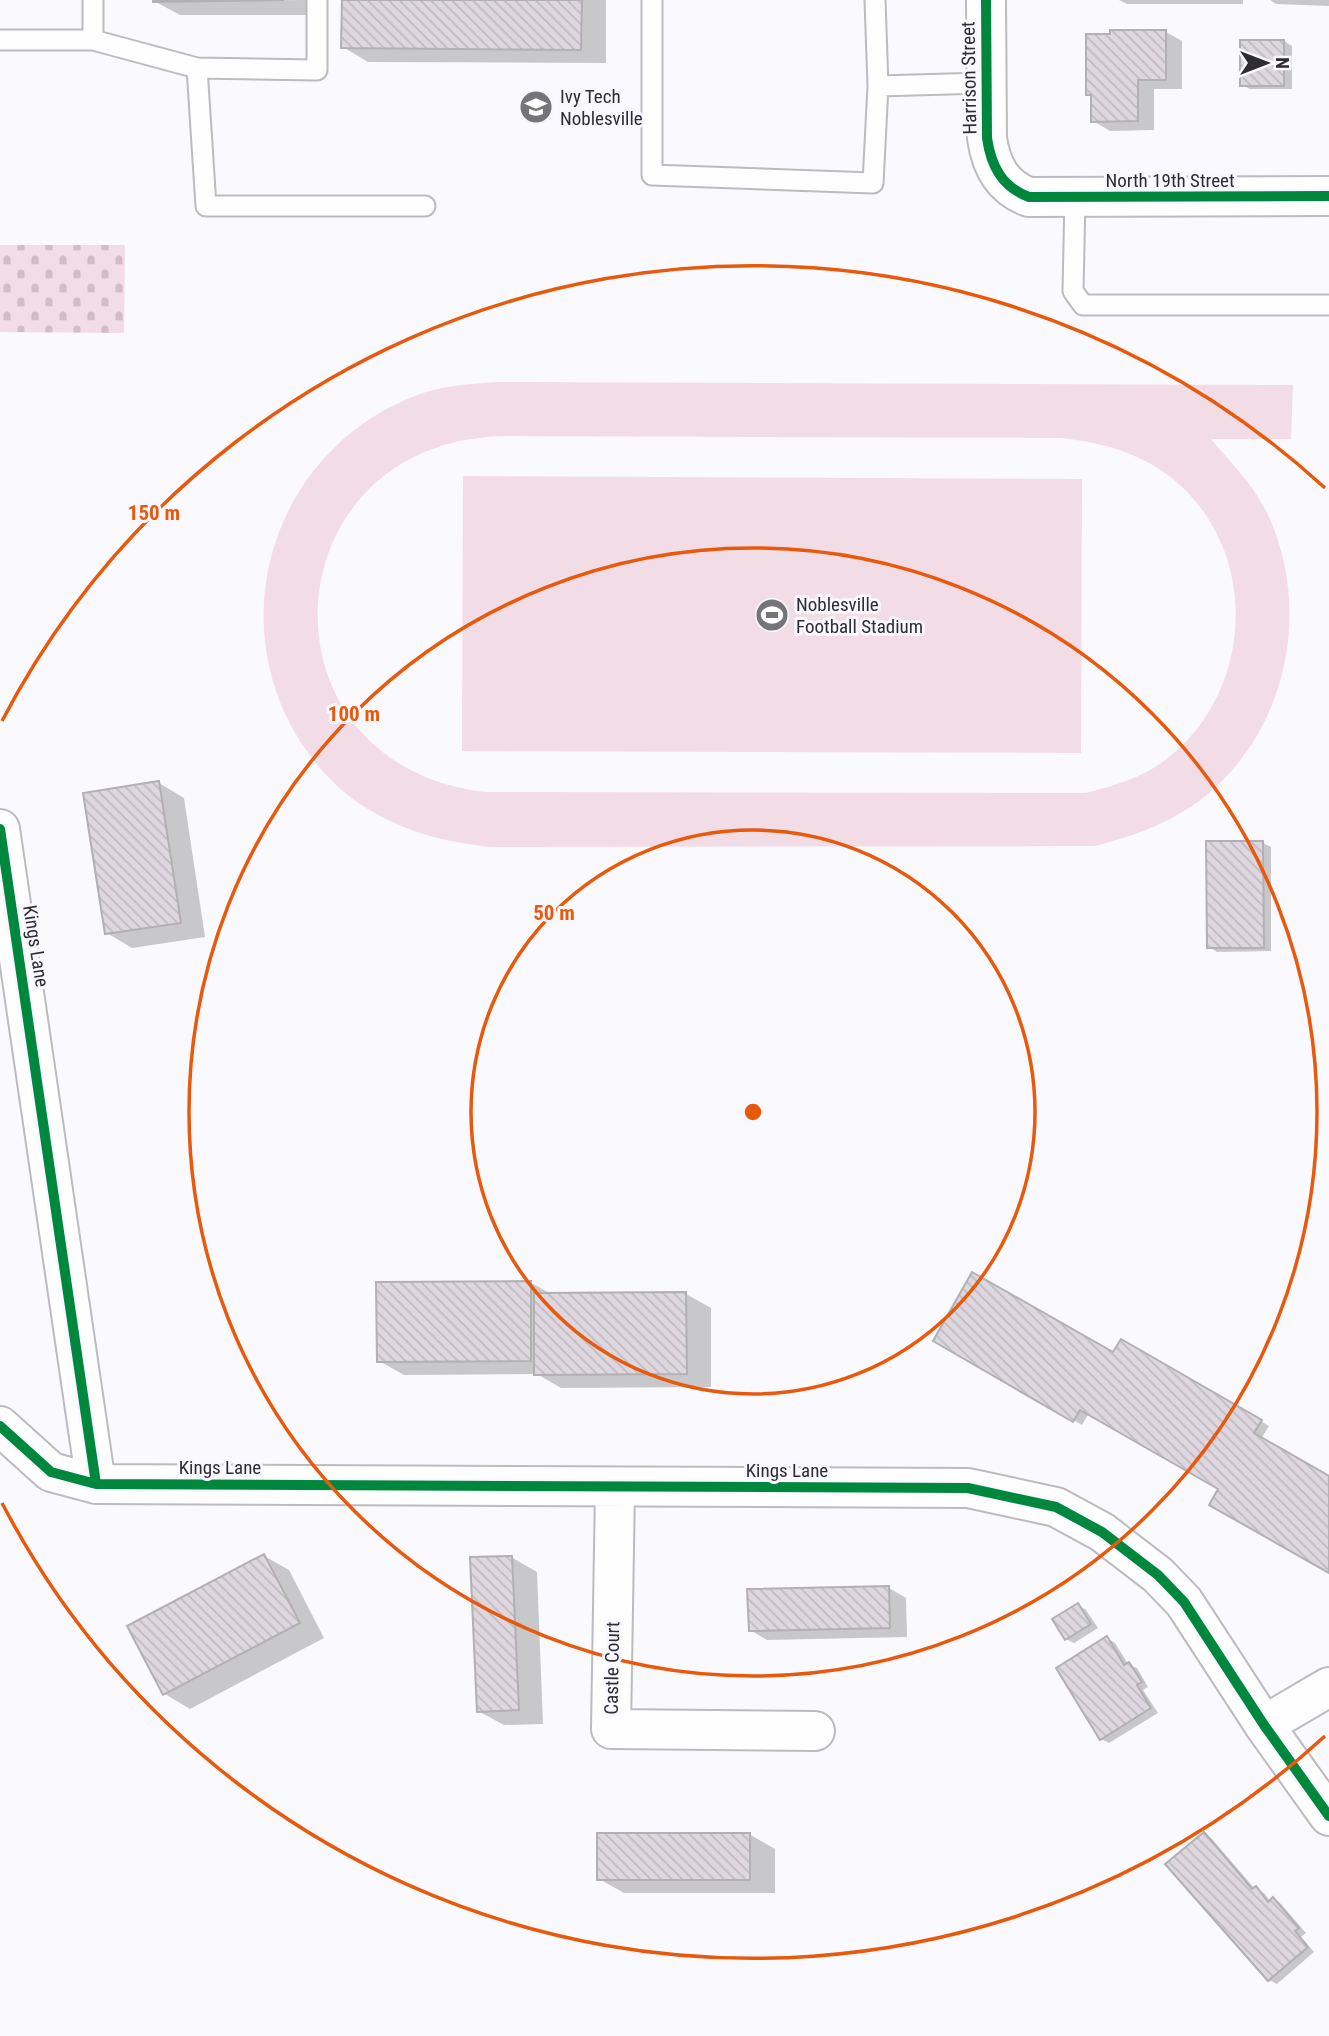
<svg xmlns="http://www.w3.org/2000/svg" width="1329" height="2036" font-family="'Roboto Condensed',sans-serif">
  <defs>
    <pattern id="cemetery-stones" width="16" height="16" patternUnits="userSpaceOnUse" patternTransform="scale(1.75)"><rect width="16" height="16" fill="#f2dce6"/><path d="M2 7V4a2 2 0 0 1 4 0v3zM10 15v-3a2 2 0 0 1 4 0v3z" fill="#d0bdc6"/></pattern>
    <pattern id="building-back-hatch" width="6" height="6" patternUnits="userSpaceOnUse" patternTransform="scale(1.75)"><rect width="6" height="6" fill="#ded7df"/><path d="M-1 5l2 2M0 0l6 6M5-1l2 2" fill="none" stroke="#bfb9c0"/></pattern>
  </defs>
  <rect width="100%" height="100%" fill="#faf9fd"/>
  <path fill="#f2dce6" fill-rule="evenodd" d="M497 382 1293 385 1291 439H1211C1230 462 1252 483 1266 511 1315 611 1286 741 1192 806 1162 826 1130 837 1095 846L491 847C442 842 398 830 357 802 323 778 295 740 280 702 231 576 296 437 423 393 447 385 472 384 497 382ZM504 436 1061 438C1098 442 1134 451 1165 473 1262 543 1257 692 1164 761 1141 778 1113 786 1086 793L485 792C251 765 267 441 504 436Z
    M463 476 1082 479 1081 753 462 751Z"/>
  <path fill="url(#cemetery-stones)" d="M0 245H125L124 333 0 332Z"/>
  <path fill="#0003" d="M309 0 308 15H180L154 1Z
    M344 0H606V63L368 62 343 47Z
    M1119 0H1243V4H1127Z
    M1270 0H1329V6L1276 4Z
    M1166 32 1182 41V89H1154V130L1110 131 1093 121V96L1088 94 1111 35Z
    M1242 41H1284L1292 46V89H1250L1242 85Z
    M159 783 184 798 205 937 132 948 107 933Z
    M1263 843 1271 847V951L1217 952 1209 947Z
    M530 1282 551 1294H686L711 1308V1387L561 1388 537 1374 404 1375 379 1361Z
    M935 1340 1114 1354 1122 1341 1269 1426 1261 1439 1329 1478V1571L1220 1489 1089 1413 1082 1425Z
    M264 1556 289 1570 324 1638 190 1709 165 1694Z
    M511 1557 537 1572 543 1724 504 1725 478 1711Z
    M889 1588 906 1598 907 1637 767 1640 750 1630Z
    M1078 1605 1086 1610 1098 1628 1074 1643 1066 1639Z
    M1107 1638 1115 1643 1128 1664 1137 1668 1148 1687 1143 1690 1158 1713 1109 1743 1101 1739Z
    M749 1834 775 1849V1893H624L599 1879Z
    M1204 1834 1212 1839 1255 1889 1264 1893 1271 1902 1273 1899 1281 1904 1306 1933 1301 1937 1314 1952 1277 1984 1269 1980Z"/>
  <path fill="url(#building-back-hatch)" stroke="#b1b0b3" stroke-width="2" d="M153 0H284L153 2Z
    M342 0H582L581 50 341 48Z
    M1110 30H1166V80H1138V121L1091 122V95H1086V34H1110Z
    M1240 40H1284V86H1240Z
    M159 781 181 923 105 934 83 793Z
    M1206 841H1263L1264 948H1207Z
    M972 1272 1113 1352 1121 1339 1262 1420 1254 1433 1329 1476V1573L1209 1505 1218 1489 1080 1410 1073 1422 933 1341Z
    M531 1281V1361L377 1362 376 1282Z
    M686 1292 687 1374 534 1375V1293Z
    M264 1554 300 1623 163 1695 127 1626Z
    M512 1556 519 1710 477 1712 470 1557Z
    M889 1586 890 1628 749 1631 747 1589Z
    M1078 1603 1091 1624 1065 1640 1052 1619Z
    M1107 1636 1124 1665 1129 1662 1142 1682 1137 1685 1151 1708 1100 1740 1056 1668Z
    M1204 1832 1252 1889 1256 1886 1268 1902 1273 1897 1299 1928 1295 1931 1308 1947 1268 1981 1165 1864Z
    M597 1833H750V1880H597Z"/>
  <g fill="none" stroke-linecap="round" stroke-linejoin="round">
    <defs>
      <path id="service" d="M652 0V175L873 183 878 86 875 0
        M0 40H93V0
        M93 40 197 68 206 206H425
        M197 68 317 70V0
        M878 86 985 83
        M1075 198 1073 291 1083 305H1329"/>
      <path id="minor" d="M986 0 987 138C991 166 1002 187 1029 197L1329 196
        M0 829 96 1484
        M0 1426 51 1472 96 1484 968 1488 1056 1507 1102 1532 1158 1575 1184 1602 1264 1725 1329 1816
        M615 1487 611 1729 815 1731
        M1264 1725 1329 1687"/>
    </defs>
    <use href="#service" stroke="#bcbbbf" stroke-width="23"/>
    <use href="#minor" stroke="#bcbbbf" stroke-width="42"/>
    <use href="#service" stroke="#fefeff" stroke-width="19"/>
    <use href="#minor" stroke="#fefeff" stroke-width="38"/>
    <defs>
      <path id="cycleway" d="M986 0 987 138C991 166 1002 187 1029 197L1329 196
        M0 829 96 1484
        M0 1426 51 1472 96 1484 968 1488 1056 1507 1102 1532 1158 1575 1184 1602 1264 1725 1329 1816"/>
    </defs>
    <use href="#cycleway" stroke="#f9f7ff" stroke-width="15"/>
    <use href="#cycleway" stroke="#00873e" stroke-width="10"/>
  </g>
  <g fill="none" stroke="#e8590c" stroke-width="3.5">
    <circle cx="753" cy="1112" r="282"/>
    <circle cx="753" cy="1112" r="564"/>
    <path d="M1325 1736A847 847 0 0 1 2 1503M2 721A847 847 0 0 1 1325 488"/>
  </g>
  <defs>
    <symbol id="university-disc" viewBox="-11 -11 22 22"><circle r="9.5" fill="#757479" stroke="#f9f7ff"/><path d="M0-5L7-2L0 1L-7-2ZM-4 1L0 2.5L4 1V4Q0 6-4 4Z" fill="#fff"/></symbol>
    <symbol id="stadium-disc" viewBox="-11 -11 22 22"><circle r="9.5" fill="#757479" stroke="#f9f7ff"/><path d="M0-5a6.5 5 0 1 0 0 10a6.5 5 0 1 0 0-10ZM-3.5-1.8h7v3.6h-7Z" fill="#fff"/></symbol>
  </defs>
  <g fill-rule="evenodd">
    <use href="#university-disc" x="517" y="88" width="38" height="38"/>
    <use href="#stadium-disc" x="753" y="596" width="38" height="38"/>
  </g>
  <g text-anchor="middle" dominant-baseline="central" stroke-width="6" stroke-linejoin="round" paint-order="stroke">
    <g font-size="19" fill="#2e2d32" stroke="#f9f7ff">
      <text transform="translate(969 78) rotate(-91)">Harrison Street</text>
      <text x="1170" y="180">North 19th Street</text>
      <text transform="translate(36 946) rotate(81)">Kings Lane</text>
      <text x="220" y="1467">Kings Lane</text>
      <text x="787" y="1470">Kings Lane</text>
      <text transform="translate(612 1668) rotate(-89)">Castle Court</text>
    </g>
    <g font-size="19" fill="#2e2d32" stroke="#f9f7ff" text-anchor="start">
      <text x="560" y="96">Ivy Tech<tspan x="560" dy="22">Noblesville</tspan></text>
      <text x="796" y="604">Noblesville<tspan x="796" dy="22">Football Stadium</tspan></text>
    </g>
  </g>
  <circle cx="753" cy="1112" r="10" fill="#e8590c" stroke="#f9f7ff" stroke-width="3.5"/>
  <g font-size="21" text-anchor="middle" font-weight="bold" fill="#e8590c" stroke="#f9f7ff" stroke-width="6" stroke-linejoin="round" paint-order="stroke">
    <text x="154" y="520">150 m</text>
    <text x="354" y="721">100 m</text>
    <text x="554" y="920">50 m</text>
  </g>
  <g transform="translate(1266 63) rotate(90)" stroke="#f9f7ff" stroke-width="5" paint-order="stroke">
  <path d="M0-5L12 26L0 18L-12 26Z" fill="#2e2d32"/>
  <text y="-10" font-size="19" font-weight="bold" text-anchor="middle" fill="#2e2d32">N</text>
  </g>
</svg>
